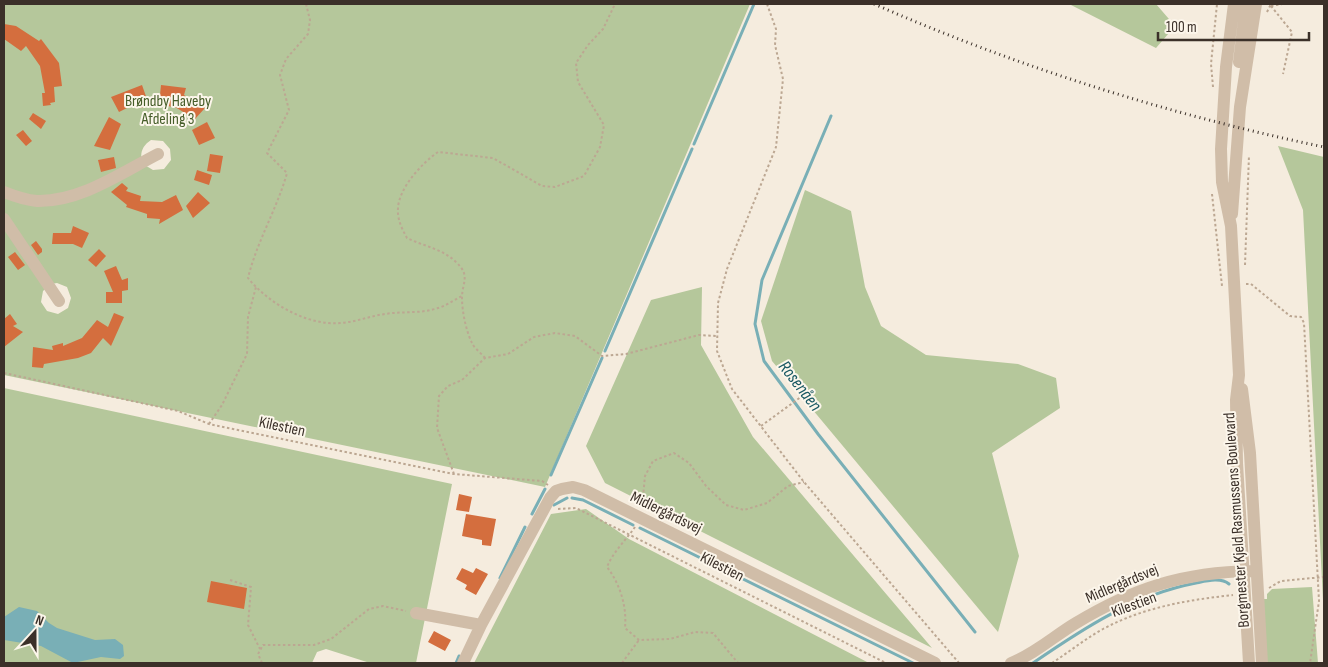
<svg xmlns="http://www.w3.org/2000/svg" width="1328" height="667" font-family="'Sofia Sans Condensed',sans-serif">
  <rect width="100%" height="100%" fill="#f5ecde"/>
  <path fill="#b5c79b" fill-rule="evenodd" d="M4 4H750L545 487 4 375ZM151 140 163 141 170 149 171 160 164 169 153 170 143 164C139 154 142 146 151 140ZM57 283 67 287 71 298 68 308 58 314 47 311 41 302 43 291 51 284Z
    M1069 4H1156L1175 26 1156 48Z
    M1278 146 1324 157V620L1303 210Z
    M805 190 851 211 865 287 881 326 926 355 1018 364 1056 378 1060 408 992 453 1019 556 998 632 772 361 761 321Z
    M702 287 701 345 753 437 932 648 605 483 586 446 651 300Z
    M4 388 452 484 416 663H370L326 649 317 652 312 663H4Z
    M586 509 629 539 869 663H474L551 514Z
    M1312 587 1318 663H1267L1263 599H1267V594L1272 589Z"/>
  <path fill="#79afb6" d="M19 607 37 611 49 623 57 628 95 640 115 639 123 645 124 656 120 659 101 657 73 663 41 646 4 640V617Z"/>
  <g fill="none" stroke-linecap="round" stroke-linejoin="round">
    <path stroke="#79afb6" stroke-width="3" d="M831 116 762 280 755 324 764 361 818 434 975 632
      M694 144 754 4
      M605 351 692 149
      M551 475 602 358
      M572 498 583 500 633 525
      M554 505 567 498
      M532 514 545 489
      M640 528 913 663
      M500 578 525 527
      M456 663 459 656
      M1033 663C1084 628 1134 595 1196 583 1206 581 1221 577 1229 584"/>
  </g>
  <path fill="#d46e3e" d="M4 24 16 26 39 41 41 39 59 63 62 86 54 87 55 102 50 103 51 105 43 106 42 93H45L40 66 26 46 21 51 4 39Z
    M142 85 149 105 141 108 139 102 119 112 111 97Z
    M161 85 186 88 184 95 205 108 195 119 175 107 159 105Z
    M33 113 46 121 41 129 29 119Z
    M109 117 121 124 110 150 94 146Z
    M207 122 215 138 199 145 192 130Z
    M23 130 32 141 26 146 16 135Z
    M210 154 223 156 220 173 207 171Z
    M114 157 116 168 101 172 98 160Z
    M197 170 212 175 209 185 194 180Z
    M122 183 128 188 126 191 141 196 140 201 162 202 176 195 183 210 159 224 160 219 147 218V214L126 207 127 205 111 192Z
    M198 192 210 203 193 218 186 206Z
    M73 226 89 233 82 248 73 244H52L53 233H71Z
    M36 241 42 249V252L38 255 31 245Z
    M99 249 106 256 96 267 88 260Z
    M15 252 25 265 18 270 8 257Z
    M116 266 122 280 128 278V290L122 291V303H106V292H113L104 271Z
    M114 313 124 317 111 346 103 338 91 353 78 358 44 364 43 368 32 367 33 347 53 350 52 346 63 343V346L82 338 97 320 108 327Z
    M10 314 17 324 13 326 23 332 4 347V319Z
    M459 494 472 497 469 512 456 510Z
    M466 514 496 519 491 546 482 545V540L462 536Z
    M462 568 473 573 476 568 488 574 476 595 465 589 467 585 456 579Z
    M211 581 247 588 244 609 207 602Z
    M434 631 451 640 445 651 428 642Z"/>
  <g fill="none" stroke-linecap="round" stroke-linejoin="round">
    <path stroke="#bca792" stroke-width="2" stroke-dasharray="2.5 2.5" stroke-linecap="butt" d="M306 4 310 20 308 34 286 59 280 75 289 110 267 153 287 173C277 209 257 241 248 278 268 303 307 326 340 323 356 322 370 316 385 314 403 311 421 314 438 308 446 306 454 300 462 296
      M767 4 776 29 775 45 783 79 776 147 727 269 718 303 717 351 732 389 804 482 959 663
      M1271 6 1292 32 1283 74
      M1271 6 1282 4
      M1267 12 1271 4
      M1213 87 1211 64 1217 4
      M1212 194 1222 286
      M1245 265 1249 155
      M1246 284H1251L1290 316 1301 317 1304 323 1319 601 1310 663
      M485 358C481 353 474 348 472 343 466 331 462 311 462 298 462 282 471 276 456 262 443 249 423 246 407 238 402 229 397 219 398 208 399 188 422 163 438 152L493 158 542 186 555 187 584 176 600 147 604 125 578 82 576 63 588 45 603 29 615 4
      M4 373 178 411 209 424 454 474 542 481 548 485
      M209 424 222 405 247 354 248 317 256 287
      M761 426 805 394
      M454 474 437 428 439 396 448 386 462 380 485 358 508 354 534 337 555 333 575 336 602 356 626 354 699 335 716 336
      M642 507 645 476 653 461 674 453 689 463 706 486 726 505 744 510 767 503 788 486 804 482
      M558 509 576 508 886 663
      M635 527C626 540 613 552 607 567 620 584 627 606 625 628L639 640 670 639 695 632 713 633 738 663
      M230 580 251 587 248 625 260 649
      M1269 588 1281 581 1324 577
      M262 663 258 654 263 645H314L331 639 369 609 383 606 406 611
      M622 663 639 640
      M1052 663C1069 652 1085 639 1103 629 1144 607 1188 600 1233 595"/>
    <path stroke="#d0bda8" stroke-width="12" d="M1234 4 1226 67 1221 149 1222 182 1231 226 1239 375 1236 400 1237 463 1249 663
      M1239 62 1246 4
      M4 192C14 196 26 200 37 201 80 202 121 173 158 154
      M1232 214 1240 107 1256 4
      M4 219 59 301
      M1242 389 1250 453 1262 663
      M416 613 481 625
      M463 663 481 625 550 498 556 491 562 489 573 487 584 490 935 663
      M1011 663C1035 654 1054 636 1076 623 1134 588 1184 572 1252 571"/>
    <path stroke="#3b3029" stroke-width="3" stroke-dasharray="1 4" stroke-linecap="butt" d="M874 4C1018 67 1170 115 1324 147"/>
  </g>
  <g text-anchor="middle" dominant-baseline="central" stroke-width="4" stroke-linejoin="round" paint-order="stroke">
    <g font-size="16" fill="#465d29" stroke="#fcf6eb">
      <text x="168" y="101">Brøndby Haveby<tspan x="168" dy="18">Afdeling 3</tspan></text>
    </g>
    <g font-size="16" fill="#3b3029" stroke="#fcf6eb">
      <text transform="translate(282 427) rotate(12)">Kilestien</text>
      <text transform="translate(666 513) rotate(26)">Midlergårdsvej</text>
      <text transform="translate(1237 520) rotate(-94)">Borgmester Kjeld Rasmussens Boulevard</text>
      <text transform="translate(722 567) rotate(27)">Kilestien</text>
      <text transform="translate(1122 584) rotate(-23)">Midlergårdsvej</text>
      <text transform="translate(1134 605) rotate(-20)">Kilestien</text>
    </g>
    <g font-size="18" font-style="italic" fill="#195863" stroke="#fcf6eb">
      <text transform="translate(800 386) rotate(52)">Rosenåen</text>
    </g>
  </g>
  <rect width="1328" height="667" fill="none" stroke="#3b3029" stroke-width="10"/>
  <g transform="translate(35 632) rotate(21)" stroke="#fcf6eb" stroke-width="4" paint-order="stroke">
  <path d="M0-4L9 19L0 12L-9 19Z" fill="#3b3029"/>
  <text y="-8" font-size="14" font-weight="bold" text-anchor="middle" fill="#3b3029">N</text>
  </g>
  <path d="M1158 32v8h151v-8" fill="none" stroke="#3b3029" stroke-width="2.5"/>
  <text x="1166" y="32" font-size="15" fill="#3b3029" stroke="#fcf6eb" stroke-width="4" paint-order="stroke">100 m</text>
</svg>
